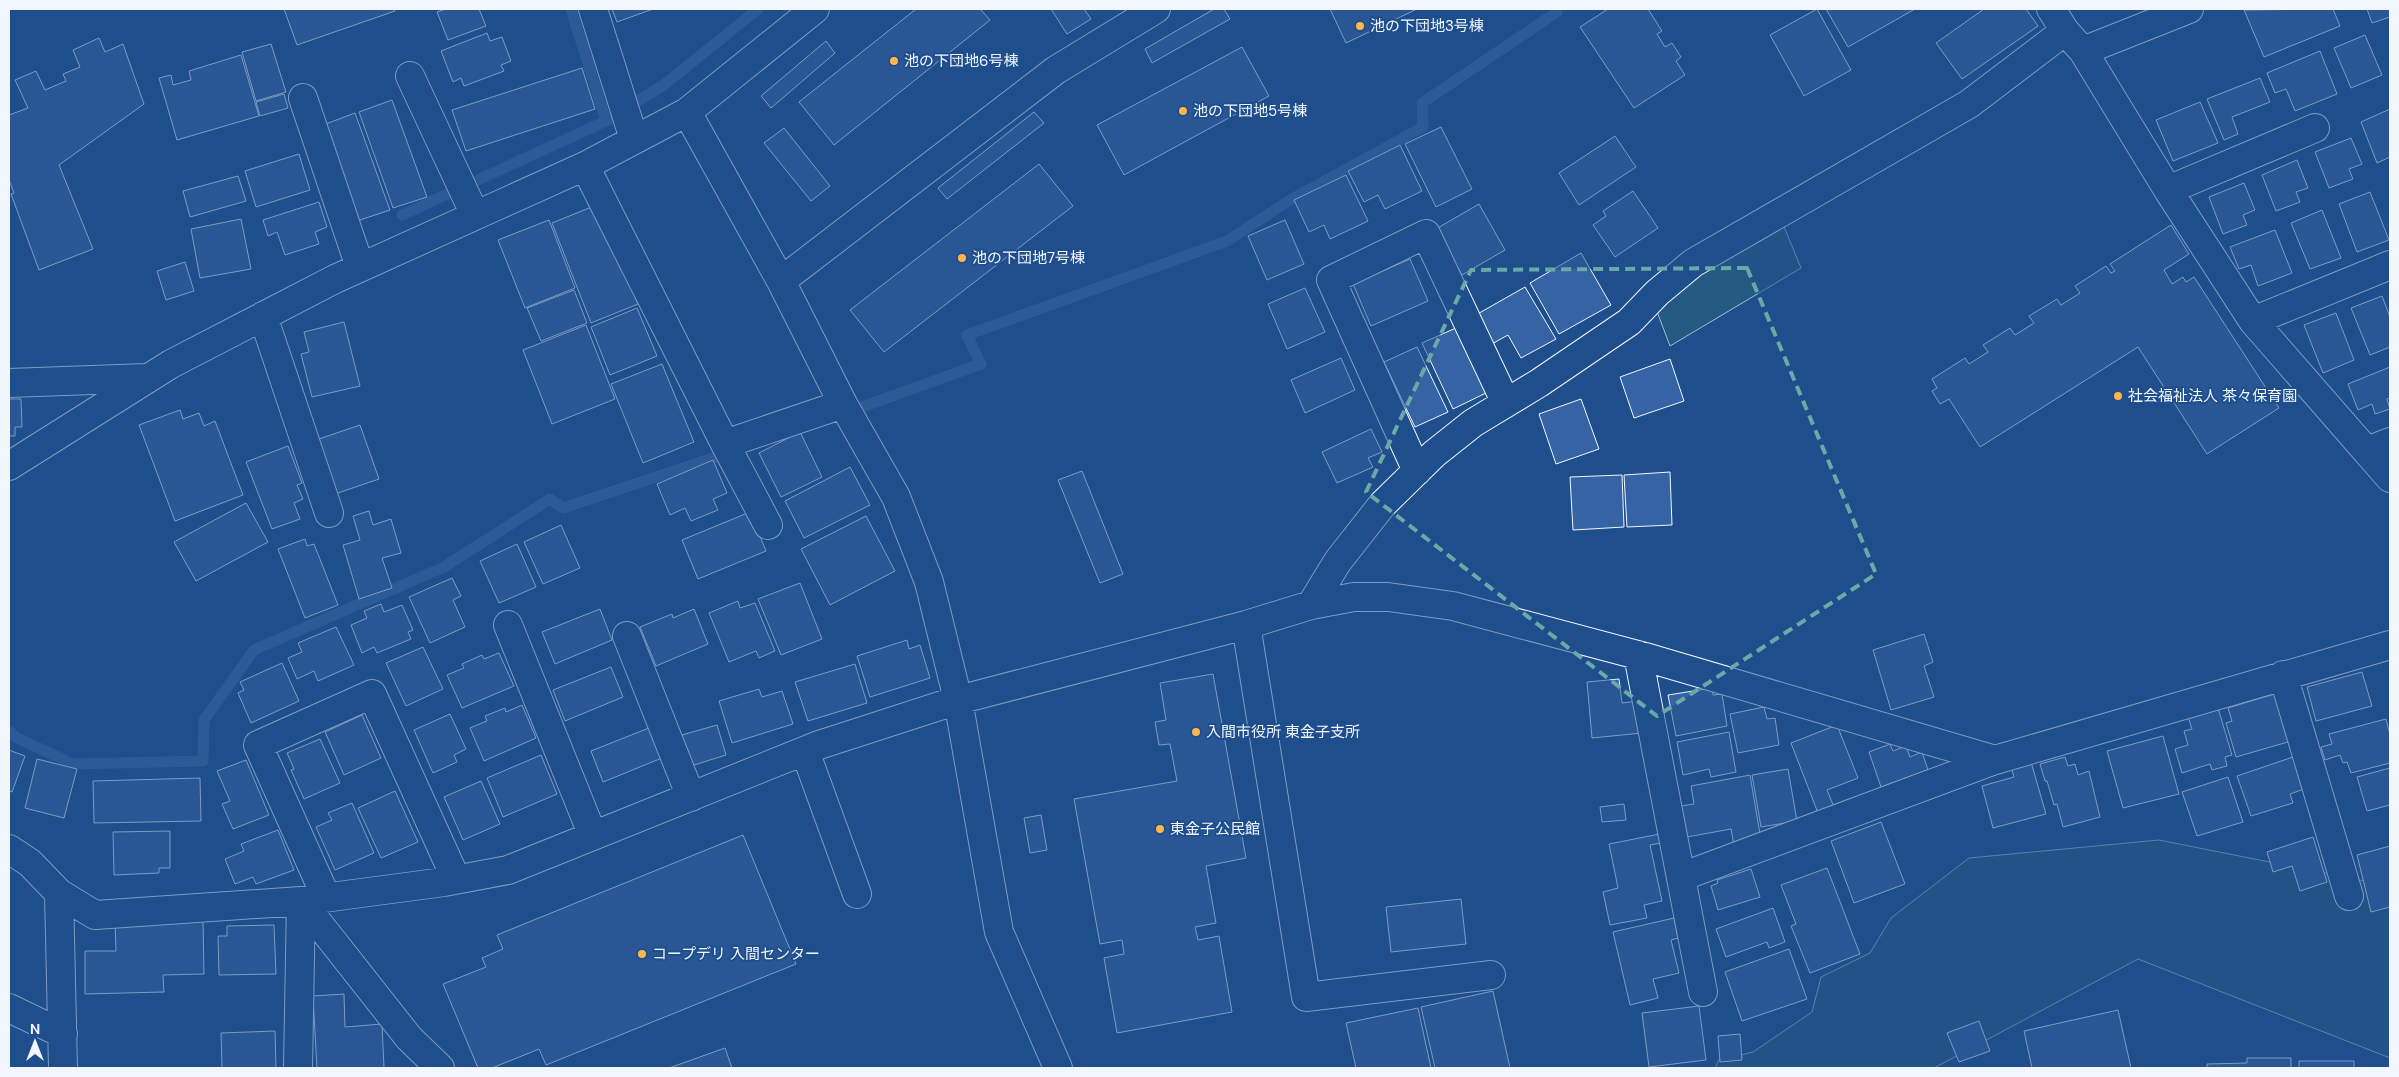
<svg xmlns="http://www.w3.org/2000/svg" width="2399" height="1077" font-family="'DM Sans','Noto Sans JP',sans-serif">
  <rect width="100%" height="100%" fill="#1f4e8c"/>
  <path fill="#245a82" stroke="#a8bbd7" d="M1780 217 1801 268 1670 346 1653 301Z
    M2159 840 2390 886V1058L2138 959 1934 1068H1715L1719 1060 1753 1052 1812 1012 1821 977 1870 953 1891 918 1969 858Z"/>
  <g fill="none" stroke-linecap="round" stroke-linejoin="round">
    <path stroke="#3b69a3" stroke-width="11" d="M571 9 606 121
      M402 215 606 121 665 84 758 9
      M848 412 981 364 967 335 1227 241 1290 200 1423 127 1422 103 1557 12
      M9 731 17 738 73 764 203 761 204 720 254 650 444 567 550 499 563 508 731 452"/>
  </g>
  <path fill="#3563a3" stroke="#f2f6ff" d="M284 9H394L395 11 297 45Z
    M446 9H479L486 26 448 40 437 12Z
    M612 9H653L617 22Z
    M916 9H980L990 20 834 145 799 102Z
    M1051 9H1084L1091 19 1067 34Z
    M1214 9H1224L1230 19 1152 63 1145 49Z
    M1330 9H1417L1346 43Z
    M1608 9H1648L1662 31 1657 34 1665 47 1672 43 1681 57 1676 61 1685 75 1634 108 1580 27Z
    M1817 9 1851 70 1804 96 1770 35Z
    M1826 9H1915L1848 47Z
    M1984 9H2026L2038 26 1962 79 1936 43Z
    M2333 9 2340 26 2264 57 2244 10Z
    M2367 9H2390V17L2372 23Z
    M487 33 490 41 502 37 511 61 501 65 504 71 464 86 461 78 453 82 441 51Z
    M2365 35 2382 75 2351 88 2334 48Z
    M99 38 105 52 123 44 144 104 59 165 93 249 39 270 11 194 14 193 9 180V114V115L28 108 15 80 36 71 45 90 66 81 63 74 80 67 73 50Z
    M826 41 835 53 771 108 761 96Z
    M271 44 286 92 256 101 242 52Z
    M1242 47 1269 96 1124 175 1097 125Z
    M2320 51 2337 94 2295 111 2286 89 2275 93 2267 73Z
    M241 55 259 116 177 140 159 78 171 75 173 85 191 80 189 71Z
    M582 68 595 109 466 151 452 110Z
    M2260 78 2270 102 2232 117 2238 134 2224 140 2207 99Z
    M284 94 288 108 260 116 256 102Z
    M392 100 427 197 393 208 359 112Z
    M2200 102 2218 143 2173 161 2156 120Z
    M2390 109V157L2377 163 2361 122Z
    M1034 112 1044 123 947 199 938 188Z
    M355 113 390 210 357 221 323 125Z
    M1441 127 1472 189 1436 207 1405 144Z
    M784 128 830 186 811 201 764 143Z
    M1615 136 1636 167 1579 205 1559 173Z
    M2351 138 2362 164 2349 169 2353 179 2329 188 2315 152Z
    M1400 145 1422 191 1385 209 1378 195 1364 202 1348 171Z
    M299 154 310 190 256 207 245 171Z
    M2297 160 2308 188 2296 192 2300 202 2276 211 2262 175Z
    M1039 164 1073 206 884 352 850 310Z
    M1346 175 1368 221 1330 239 1324 225 1309 232 1294 200Z
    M238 176 246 201 190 217 183 191Z
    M2244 183 2255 210 2243 215 2247 225 2223 234 2209 197Z
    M1633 191 1658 228 1615 257 1593 225 1606 216 1603 211Z
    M2370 192 2389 240 2357 252 2339 204Z
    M319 202 327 227 315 232 319 244 285 255 277 232 268 236 263 220Z
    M599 204 638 304 591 323 552 223Z
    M1479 204 1505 250 1462 275 1436 229Z
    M2322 210 2341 258 2310 269 2291 223Z
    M241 219 251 269 200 278 191 229Z
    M549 220 575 288 525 308 498 240Z
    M1285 220 1304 264 1267 280 1248 236Z
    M2171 225 2189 254 2164 270 2172 284 2183 277 2186 282 2194 277 2279 408 2207 454 2138 347 1980 447 1949 399 1940 404 1932 391 1937 388 1932 379 1965 358 1969 364 1988 352 1983 345 2010 328 2015 335 2034 323 2029 316 2057 299 2061 305 2080 293 2075 286 2106 266 2111 273 2115 271 2110 264Z
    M2275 230 2292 273 2258 286 2251 265 2239 269 2230 247Z
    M1581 253 1611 305 1559 334 1530 283Z
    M1410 259 1428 301 1371 326 1353 284Z
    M185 262 194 291 166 300 157 271Z
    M1525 287 1556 339 1521 358 1508 335 1490 345 1474 316Z
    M1305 288 1325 332 1287 349 1268 304Z
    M574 290 587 323 541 341 527 308Z
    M2382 296 2390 317V347L2370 355 2351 308Z
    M637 308 657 356 610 375 591 327Z
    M2336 313 2354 360 2323 373 2304 325Z
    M344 322 360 386 312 397 301 354 309 352 304 332Z
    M586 325 615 399 552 424 523 350Z
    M1456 328 1486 393 1453 409 1422 343Z
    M1417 347 1448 412 1415 427 1384 362Z
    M1341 358 1355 390 1305 413 1291 380Z
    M1670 359 1684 401 1634 418 1620 377Z
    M662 364 694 442 643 463 611 384Z
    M2390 367V398L2387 399 2390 409 2375 414 2372 404 2358 410 2348 384Z
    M9 399H21L22 427H15V436H9Z
    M1581 399 1599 449 1556 464 1539 414Z
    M180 410 183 419 199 413 204 426 215 421 243 495 175 521 139 425Z
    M360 425 379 479 335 494 316 440Z
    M1371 429 1382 452 1368 458 1373 467 1337 483 1322 452Z
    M800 432 822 477 781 497 759 453Z
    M288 446 302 483 297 485 303 499 294 503 300 519 272 529 246 462Z
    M713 460 727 493 713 499 718 510 691 521 685 508 670 515 657 484Z
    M850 467 870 505 804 538 785 501Z
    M1082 471 1123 574 1100 583 1058 480Z
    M1670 472 1672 525 1627 527 1624 475Z
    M1622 475 1624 527 1573 530 1570 477Z
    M246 503 268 542 196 581 174 542Z
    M369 511 373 525 391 519 401 553 382 558 392 588 359 599 343 545 360 540 353 516Z
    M750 512 766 551 698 579 682 540Z
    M866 516 895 571 830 605 801 549Z
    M561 525 580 568 543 584 524 542Z
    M305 539 307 546 314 544 338 605 305 618 278 549Z
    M517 544 536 587 499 603 480 561Z
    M452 578 461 596 453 600 465 627 430 643 409 597Z
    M800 583 822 639 781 655 758 599Z
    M738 601 740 608 755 603 775 651 759 658 756 651 729 662 709 613Z
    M381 604 384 612 402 605 413 630 408 632 411 639 377 653 374 647 362 653 351 625 367 618 364 611Z
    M600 609 612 640 555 664 542 632Z
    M694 609 708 644 656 666 640 627 672 614 673 618Z
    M336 627 354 665 318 681 314 671 297 679 288 658 302 652 298 643Z
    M1924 634 1933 662 1924 666 1934 697 1891 710 1873 650Z
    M907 640 909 649 920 645 930 678 870 697 857 656Z
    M423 647 443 689 406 706 386 663Z
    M499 653 514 686 462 708 447 675 464 668 462 664 482 655 484 659Z
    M282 663 299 701 251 723 238 693 244 690 240 682Z
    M855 664 867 703 808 721 795 682Z
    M611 667 623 697 565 721 553 690Z
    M2362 672 2372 706 2316 721 2307 687Z
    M1213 674 1246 858 1206 866 1216 923 1195 927 1198 940 1219 936 1232 1012 1117 1033 1104 958 1124 954 1122 940 1100 944 1074 799 1177 781 1170 744 1159 745 1155 722 1166 720 1160 683Z
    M1619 679 1622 703 1639 701 1642 733 1592 738 1587 682Z
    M1712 688 1713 695 1722 694 1727 726 1676 736 1668 695Z
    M759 689 762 697 782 691 793 724 732 743 719 701Z
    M2281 692 2295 740 2236 757 2226 723 2232 721 2228 708Z
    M522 705 536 738 484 761 470 728 487 721 485 716 505 708 506 712Z
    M1764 707 1767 719 1775 718 1779 745 1738 753 1730 714Z
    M2218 708 2232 755 2225 757 2227 766 2212 770 2210 764 2182 773 2175 749 2188 745 2184 731 2192 729 2188 717Z
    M450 714 466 749 454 755 457 762 433 773 414 730Z
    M362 715 381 758 344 775 325 732Z
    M2386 719 2390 734V763L2351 773 2347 762 2343 763 2340 755 2325 760 2321 747 2332 744 2329 734Z
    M717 725 726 755 691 766 682 735Z
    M1837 725 1858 778 1827 790 1834 807 1818 813 1791 743Z
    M649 728 662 758 603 782 591 751Z
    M1729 732 1736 772 1711 777 1709 769 1683 775 1677 742Z
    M2163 736 2179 794 2123 808 2107 751Z
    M320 739 340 783 304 799 291 770 294 769 287 753Z
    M1890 744 1893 751 1906 746 1910 757 1922 752 1928 770 1881 787 1869 752Z
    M9 750 25 756 12 792 9 791Z
    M541 755 557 794 503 817 487 778Z
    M2029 755 2046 814 1993 828 1982 786 2014 777 2009 760Z
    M2065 757 2068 766 2075 764 2078 775 2089 771 2100 817 2063 827 2057 804 2054 805 2047 781H2045L2040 764Z
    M2293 757 2304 789 2290 794 2293 803 2251 816 2237 776Z
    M37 759 77 769 64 818 25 808Z
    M246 760 269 815 233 829 222 804 230 801 217 771Z
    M2390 768V805L2367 811 2357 777Z
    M1788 769 1797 821 1761 827 1752 775Z
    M1750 775 1761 840 1734 845 1731 829 1687 837 1681 806 1694 804 1691 786Z
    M2228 777 2243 822 2197 836 2182 792Z
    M200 778 201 821 94 823 93 781Z
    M481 781 500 824 463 840 444 797Z
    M395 791 418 842 381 858 358 808Z
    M352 803 374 853 335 870 316 827 332 820 328 813Z
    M1624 804 1626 820 1602 822 1600 807Z
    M1041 815 1047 850 1030 853 1024 818Z
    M1881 822 1905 884 1854 903 1831 841Z
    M278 830 294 870 256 884 253 877 235 884 225 859 244 851 241 844Z
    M170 831V868H159V873L114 875 113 832Z
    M1660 834 1661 843 1650 845 1662 901 1644 905 1647 918 1610 925 1603 892 1618 888 1609 844Z
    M743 835 796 964 546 1065 539 1049 492 1068H478L443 984 486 967 482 958 503 949 497 935Z
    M2313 837 2327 882 2300 891 2292 866 2273 872 2267 852Z
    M2390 846V907L2371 912 2357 855Z
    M1827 868 1860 954 1810 973 1791 926 1796 924 1781 885Z
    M1751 869 1760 897 1718 910 1711 886 1718 883 1717 880Z
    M1461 899 1466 944 1391 952 1386 907Z
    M1773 908 1785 942 1769 948 1767 942 1726 957 1716 929Z
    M1674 918 1678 938 1671 940 1679 973 1653 979 1658 998 1630 1005 1613 932Z
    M203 920 204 974 163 975 164 992 85 994V951H116L115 921Z
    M274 925 276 974 219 975 218 936H227V926Z
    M1789 949 1807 999 1742 1021 1725 972Z
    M1493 991 1510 1068H1435L1421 1007Z
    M344 994 345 1027 382 1024 384 1068H317L313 996Z
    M1699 1006 1706 1060 1649 1067 1642 1013Z
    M1418 1008 1431 1068H1356L1346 1023Z
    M2118 1010 2131 1068H2032L2024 1031Z
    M1979 1021 1990 1051 1959 1062 1947 1033Z
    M275 1031 276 1068H222L221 1033Z
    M1740 1034 1742 1060 1720 1062 1718 1036Z
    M725 1048 732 1068H669Z
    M2247 1058H2291V1068H2207V1064L2247 1063Z
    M2299 1061H2354V1068H2299Z"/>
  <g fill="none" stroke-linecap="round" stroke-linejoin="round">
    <defs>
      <path id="minor" d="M593 9 634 139
        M2051 9 2065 31 2083 51 2168 190 2253 321 2390 478
        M2083 51 2189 9
        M410 76 475 215
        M303 98 360 267
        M687 112 781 281 843 404 896 497 929 582 958 700 999 932 1058 1068
        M585 166 725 444
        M2168 190 2315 128
        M781 281 1056 70 1156 9
        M263 316 329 513
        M2253 321 2390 265
        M9 383 147 378
        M2367 451 2390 442
        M9 466 171 364 335 279 585 166 687 112 815 9
        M1417 471 1331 280 1426 234 1506 403
        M768 525 725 444 843 404
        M1311 605 1338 561 1382 505 1434 454 1473 423 1539 383 1629 322 1657 293 1693 263 1969 104 2065 31
        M508 625 593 836
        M1246 625 1306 997 1491 975
        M627 636 691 797
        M1638 655 1703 992
        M2283 675 2349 896
        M805 751 857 894
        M9 849 30 863 59 893 95 915 301 901 444 882 508 870 819 745 958 700 1246 625 1311 605 1354 597H1388L1453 606 1645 657 1995 760 2390 645
        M1681 877 1995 760
        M59 893 63 1068
        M326 897 258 745 372 694 456 879
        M301 901 409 1038 440 1068
        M9 1008 63 1034
        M298 1068 301 901"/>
    </defs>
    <use href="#minor" stroke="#f2f6ff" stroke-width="30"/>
    <use href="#minor" stroke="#1f4e8c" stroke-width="28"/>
  </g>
  <path d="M0 0H2399V1077H0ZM1747 268 1876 574 1657 716 1366 492 1471 270Z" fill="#1f4e8c" fill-opacity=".55" fill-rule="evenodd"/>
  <path fill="none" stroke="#6aa9a8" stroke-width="4" stroke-dasharray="10 6" stroke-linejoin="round" d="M1747 268 1876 574 1657 716 1366 492 1471 270Z"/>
  <g fill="#ffb74d" stroke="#1f4e8c" stroke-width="2">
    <circle cx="1360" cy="26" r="5"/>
    <circle cx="894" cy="61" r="5"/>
    <circle cx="1183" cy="111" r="5"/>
    <circle cx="962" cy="258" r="5"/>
    <circle cx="2118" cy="396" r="5"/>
    <circle cx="1196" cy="732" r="5"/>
    <circle cx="1160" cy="829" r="5"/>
    <circle cx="642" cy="954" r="5"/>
  </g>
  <g text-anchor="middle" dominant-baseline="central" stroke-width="4" stroke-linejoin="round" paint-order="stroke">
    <g font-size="15" fill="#f2f6ff" stroke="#1f4e8c" text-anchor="start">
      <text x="1370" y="26">池の下団地3号棟</text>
      <text x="904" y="61">池の下団地6号棟</text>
      <text x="1193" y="111">池の下団地5号棟</text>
      <text x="972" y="258">池の下団地7号棟</text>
      <text x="2128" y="396">社会福祉法人 茶々保育園</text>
      <text x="1206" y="732">入間市役所 東金子支所</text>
      <text x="1170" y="829">東金子公民館</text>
      <text x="652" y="954">コープデリ 入間センター</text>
    </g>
  </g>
  <rect width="2399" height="1077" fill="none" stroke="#f2f6ff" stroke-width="20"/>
  <g transform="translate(35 1042)" stroke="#1f4e8c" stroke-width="4" paint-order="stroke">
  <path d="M0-4L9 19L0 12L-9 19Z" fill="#f2f6ff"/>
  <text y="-8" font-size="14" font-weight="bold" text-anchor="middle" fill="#f2f6ff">N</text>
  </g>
</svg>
